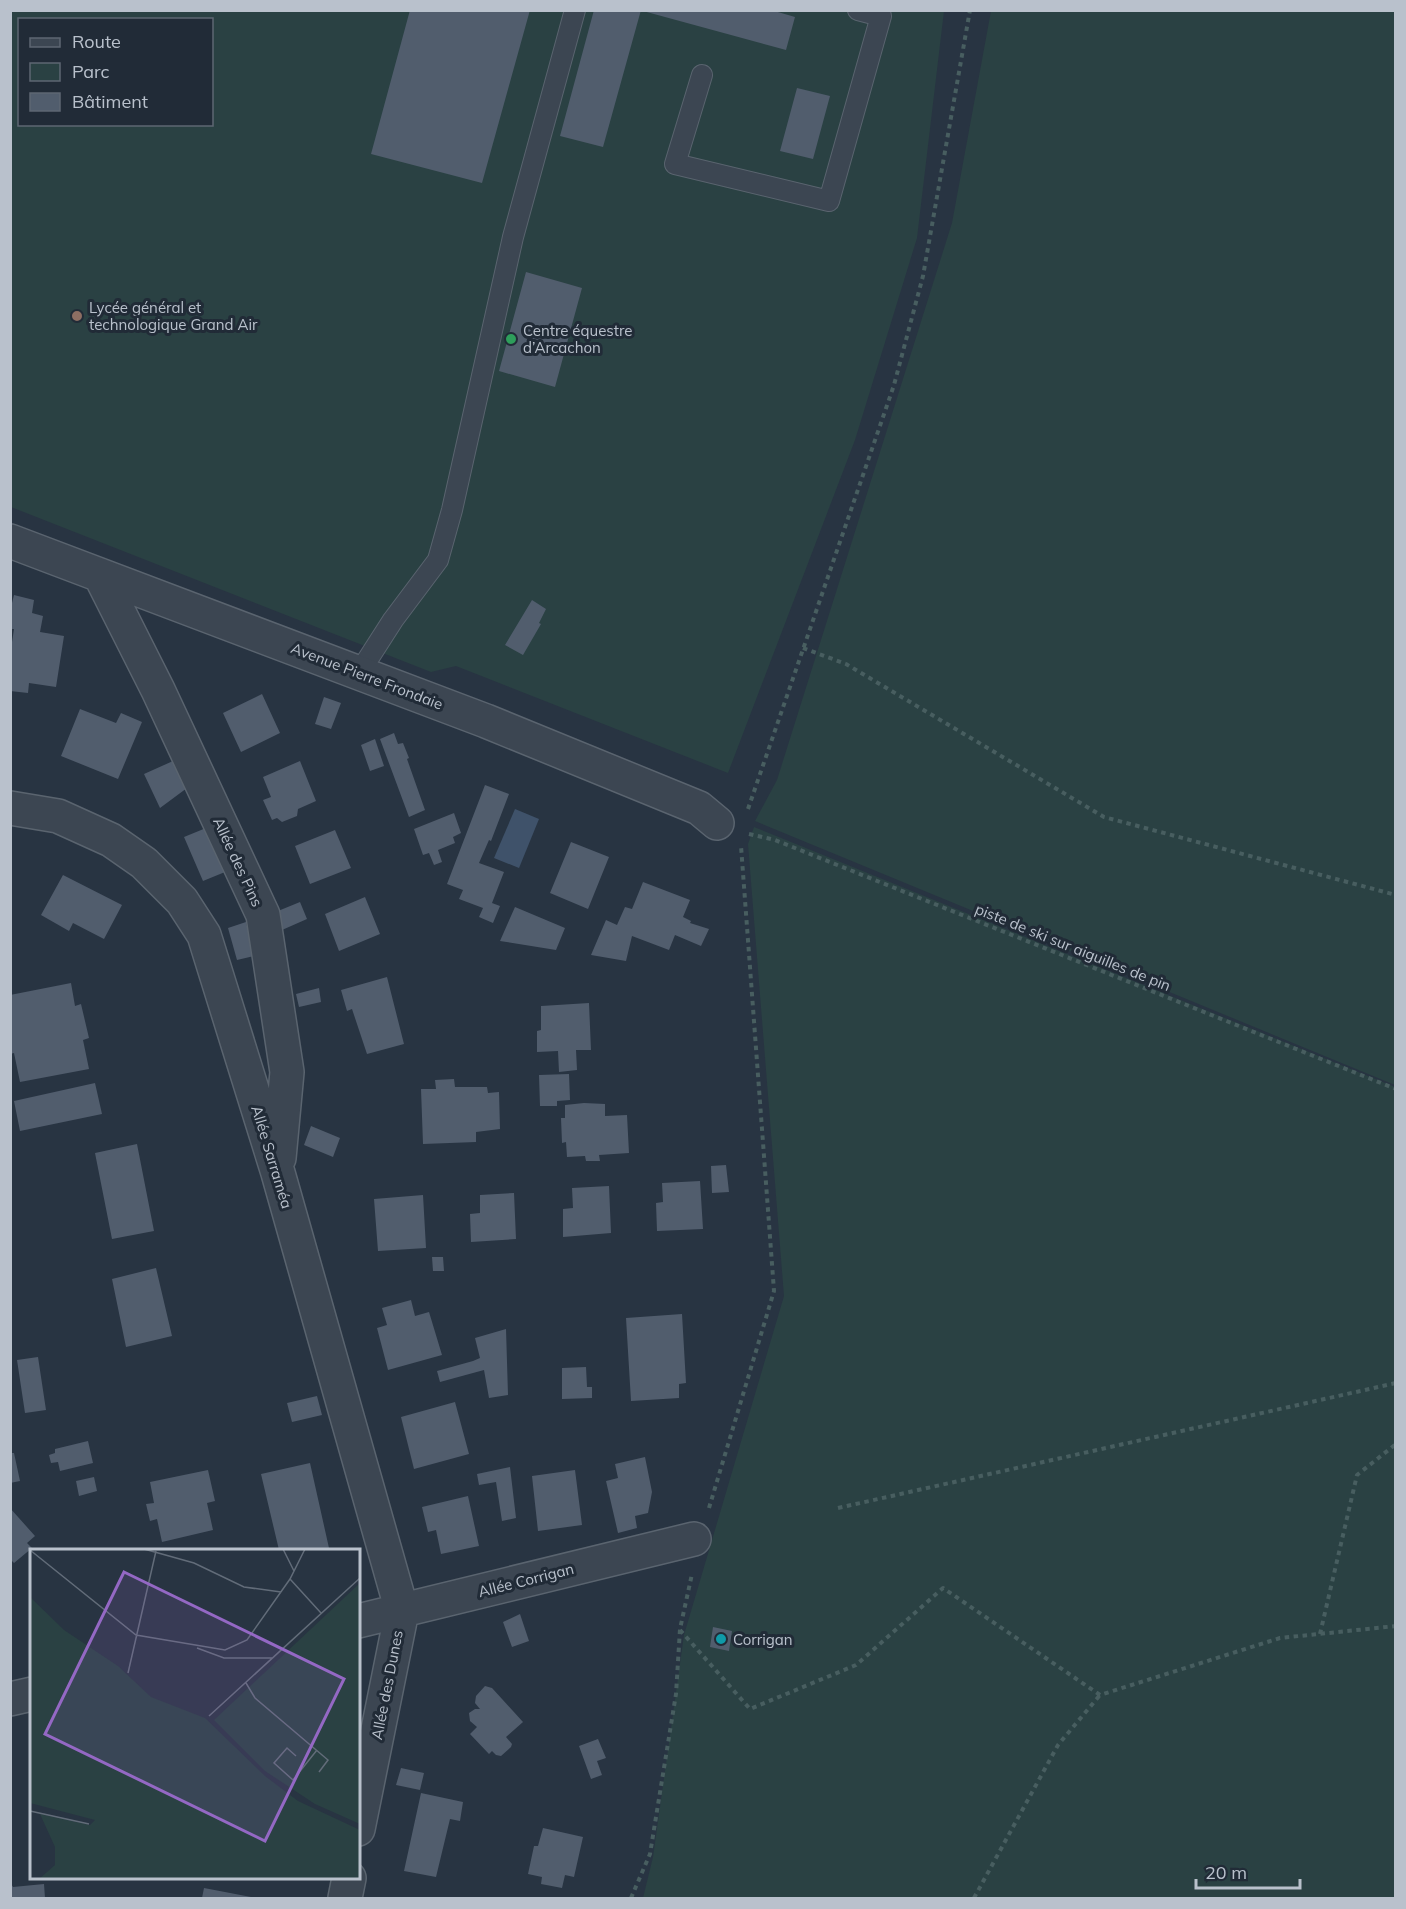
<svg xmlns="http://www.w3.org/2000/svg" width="1406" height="1909" font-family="Mulish,sans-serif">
  <rect width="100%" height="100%" fill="#283442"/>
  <path fill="#2a4143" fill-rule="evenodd" d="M10 11H944L917 238 855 440 728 773 456 666 431 672 11 507ZM20 20H212V124H20Z
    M991 11H1395V1085L755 821 777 780 952 223Z
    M754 827 1395 1087V1898H643L653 1857 684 1635 784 1296 748 844Z"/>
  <path fill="#3f526a" d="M515 809 539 819 519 868 494 858Z"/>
  <path fill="#515d6d" d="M410 10H530L482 183 371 154Z
    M594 10H641L603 147 560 136Z
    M771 10 795 17 786 50 643 11Z
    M797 88 830 96 813 159 780 151Z
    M526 272 582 288 555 387 499 371Z
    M14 595 34 600 32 613 43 616 40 632 64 636 56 687 29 683 28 693 10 691V655L14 629H10V611Z
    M532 600 546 609 539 623 541 624 523 655 505 645Z
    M262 694 280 733 241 752 223 713Z
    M324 697 341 703 331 729 315 724Z
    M80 709 116 723 121 713 142 722 118 779 61 756Z
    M394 733 398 744 403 743 409 758 407 759 425 810 409 817 380 739Z
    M375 739 384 766 370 771 361 745Z
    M173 761 187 788 160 808 144 774Z
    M300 761 316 801 298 809 297 816 282 822 277 818 272 820 263 800 271 797 263 777Z
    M485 785 509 794 491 841 489 840 479 863 504 872 492 903 500 906 493 923 479 917 483 908 459 899 463 890 447 884Z
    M454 813 461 833 453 837 455 843 438 850 442 862 434 865 429 853 423 855 414 829Z
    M206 828 225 872 203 881 184 837Z
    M335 830 351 868 310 884 295 846Z
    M571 842 609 857 588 909 550 893Z
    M63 875 122 905 104 939 73 923 69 931 41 915Z
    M643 882 690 900 683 917 691 921 690 923 709 929 701 946 675 935 669 950 632 936 626 961 591 955 606 920 617 925 625 907 632 909Z
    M365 897 380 934 339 951 325 914Z
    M300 902 307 919 282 930 278 911Z
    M515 907 565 928 556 950 500 941Z
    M246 922 254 956 237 960 228 928Z
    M387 977 404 1044 367 1054 352 1009 347 1011 341 990Z
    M71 983 75 1006 81 1004 89 1038 83 1040 89 1069 20 1082 14 1053 10 1054V995Z
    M319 988 321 1002 299 1007 296 994Z
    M589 1003 591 1050H576L577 1070 559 1072 558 1051 537 1052V1031L541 1030V1006Z
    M569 1074 570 1100 557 1101V1106H540L539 1075Z
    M454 1079 455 1087H487L488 1093 499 1092 500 1129 476 1132V1142L423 1144 421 1089H436L435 1080Z
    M95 1083 102 1114 20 1131 14 1101Z
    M584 1103 605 1104V1116L627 1115 629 1153 599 1155 600 1161H586L585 1156 567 1157 566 1142 562 1143 561 1118H565V1105Z
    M311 1126 340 1138 333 1157 304 1145Z
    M137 1144 154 1231 112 1239 95 1153Z
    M726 1165 729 1192 712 1193 711 1166Z
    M700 1181 703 1229 657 1231 656 1203 663 1202 662 1183Z
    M609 1186 611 1233 563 1237V1209L573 1208 572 1188Z
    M514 1193 516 1239 471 1242 470 1214 480 1213V1195Z
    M423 1195 426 1248 378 1251 374 1199Z
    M432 1257H443L444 1271H433Z
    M156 1268 172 1336 126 1347 112 1279Z
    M411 1300 415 1316 429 1312 442 1355 388 1370 377 1328 387 1325 382 1308Z
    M682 1314 686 1383 679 1384V1398L631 1401 626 1318Z
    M506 1329 508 1395 489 1398 484 1370 440 1382 437 1371 473 1361 480 1358 475 1338Z
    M38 1357 46 1410 25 1413 17 1360Z
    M586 1367 587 1387H592V1398L562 1399V1368Z
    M317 1396 322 1415 292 1422 287 1403Z
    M455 1402 469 1454 414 1469 401 1417Z
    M88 1441 93 1463 60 1471 58 1462 51 1463 49 1455 55 1453V1449Z
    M10 1453H14L20 1481 10 1483Z
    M645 1457 652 1492 648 1513 635 1516 637 1528 618 1533 606 1481 618 1478 615 1464Z
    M310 1463 329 1548 320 1550H279L261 1474Z
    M510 1467 516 1518 502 1521 496 1482 479 1485 477 1474Z
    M208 1470 215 1501 207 1503 213 1530 162 1542 157 1519 150 1521 146 1504 154 1503 150 1482Z
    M575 1470 582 1525 538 1531 532 1476Z
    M94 1477 97 1491 79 1496 76 1481Z
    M468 1496 479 1546 441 1554 436 1530 428 1532 422 1507Z
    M10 1508 35 1536 27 1543 32 1548 14 1563 10 1559Z
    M520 1614 529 1641 512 1647 503 1622Z
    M713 1627 732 1631 729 1651 710 1647Z
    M485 1686 492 1688 523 1722 506 1737 512 1744 511 1747 501 1756 496 1755 492 1751 489 1754 470 1734 477 1727 470 1721 469 1713 475 1709H480L475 1703 476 1696Z
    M598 1739 606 1758 597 1761 602 1775 591 1779 579 1746Z
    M401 1768 424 1773 420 1790 396 1785Z
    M421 1793 463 1802 460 1821 450 1819 436 1877 404 1871Z
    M543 1828 583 1837 574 1877 565 1875 562 1888 541 1884 542 1877 528 1874 534 1846H538Z
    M10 1882 13 1887 44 1884 45 1898H10Z
    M204 1888 251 1897V1898H202Z"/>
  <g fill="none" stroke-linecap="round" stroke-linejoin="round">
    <defs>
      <path id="service" d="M702 75 675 164 829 201 881 16 858 10
        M359 673 393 620 438 560 452 510 513 237 575 10"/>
      <path id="minor" d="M10 541 486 721 699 808 717 823
        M100 575 158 690 263 915 287 1072 279 1158
        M10 808 58 816 111 840 144 863 182 901 204 935 278 1173 402 1611 358 1829
        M358 1621 694 1539
        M10 1699 32 1694
        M345 1898 349 1878"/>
    </defs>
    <use href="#service" stroke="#5a646f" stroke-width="22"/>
    <use href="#minor" stroke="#5a646f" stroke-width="36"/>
    <path stroke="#485e60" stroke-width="4" stroke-dasharray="4.5 4.5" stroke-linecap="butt" d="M803 648 846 664 1104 817 1396 895
      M748 809 894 385 923 276 970 10
      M749 834 775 840 1396 1089
      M709 1508 774 1291 741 846
      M838 1508 1396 1383
      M680 1630 750 1709 856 1665 943 1588 1100 1695 1280 1638 1396 1626
      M1320 1634 1357 1475 1396 1444
      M631 1898 650 1854 676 1694 680 1629 692 1574
      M974 1898 1058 1745 1100 1695"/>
    <use href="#service" stroke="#3c4652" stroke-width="20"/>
    <use href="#minor" stroke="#3c4652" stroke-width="33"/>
  </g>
  <circle fill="#8d6e63" stroke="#212b37" stroke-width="2" cx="77" cy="316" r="6"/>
  <circle fill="#2e9e5b" stroke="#212b37" stroke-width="2" cx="511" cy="339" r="6"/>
  <circle fill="#0f9aa8" stroke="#212b37" stroke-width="2" cx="721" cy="1639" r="6"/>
  <g text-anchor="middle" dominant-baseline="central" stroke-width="6" stroke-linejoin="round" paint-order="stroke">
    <g font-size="15" fill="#b9c1cc" stroke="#212b37" text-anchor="start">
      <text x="89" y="307">Lycée général et<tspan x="89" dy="17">technologique Grand Air</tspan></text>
      <text x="523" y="330">Centre équestre<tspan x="523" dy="17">d’Arcachon</tspan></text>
      <text x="733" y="1639">Corrigan</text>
    </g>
    <g font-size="15" fill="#b9c1cc" stroke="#212b37">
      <text transform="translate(367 676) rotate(21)">Avenue Pierre Frondaie</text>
      <text transform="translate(238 862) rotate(65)">Allée des Pins</text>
      <text transform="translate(1073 947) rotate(22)">piste de ski sur aiguilles de pin</text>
      <text transform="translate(272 1157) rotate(73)">Allée Sarraméa</text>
      <text transform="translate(526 1580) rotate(-14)">Allée Corrigan</text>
      <text transform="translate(387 1685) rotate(-79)">Allée des Dunes</text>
    </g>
  </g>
  <g transform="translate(30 1549)">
    <rect width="330" height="330" fill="#283442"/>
    <path d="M330 34V275L285 255 235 222 184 171ZM0 48 34 81 88 117 121 148 175 169 235 227 268 252 330 281V330H9L25 316V298L10 265 60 276 65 271 0 254Z" fill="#2a4143"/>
    <path fill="none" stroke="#626c79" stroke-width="1.5" d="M114 0 164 14 214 38 251 43M253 0 264 22M0 1 106 86 195 101 217 91 260 30 275 0M260 30 291 64M167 99 194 109H242M98 124 126 2M216 134 225 149 298 211 289 223M179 167 330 29M266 207 257 199 244 214 263 231 287 201M0 262 59 275"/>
    <path fill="#9468c4" fill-opacity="0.15" stroke="#9468c4" stroke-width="3" d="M94 23 314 130 235 292 15 185Z"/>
    <rect width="330" height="330" fill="none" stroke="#b9c1cc" stroke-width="3"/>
  </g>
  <rect width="1406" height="1909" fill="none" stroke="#b9c1cc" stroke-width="24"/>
  <rect x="18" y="18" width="195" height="108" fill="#212b37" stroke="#5e6773" stroke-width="1.5"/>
  <rect x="30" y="38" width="30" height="9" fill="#3c4652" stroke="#5e6773" stroke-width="1.5"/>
  <text x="72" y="48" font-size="18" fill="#b9c1cc">Route</text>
  <rect x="30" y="63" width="30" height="18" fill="#2a4143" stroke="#5e6773" stroke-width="1.5"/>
  <text x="72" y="78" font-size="18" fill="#b9c1cc">Parc</text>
  <rect x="30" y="93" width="30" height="18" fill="#515d6d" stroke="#5e6773" stroke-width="1.5"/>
  <text x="72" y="108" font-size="18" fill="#b9c1cc">Bâtiment</text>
  <path d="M1196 1879v9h104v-9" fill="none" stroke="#b9c1cc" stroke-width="3"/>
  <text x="1205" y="1879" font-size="18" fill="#b9c1cc" stroke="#212b37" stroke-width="4.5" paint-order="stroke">20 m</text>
</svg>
